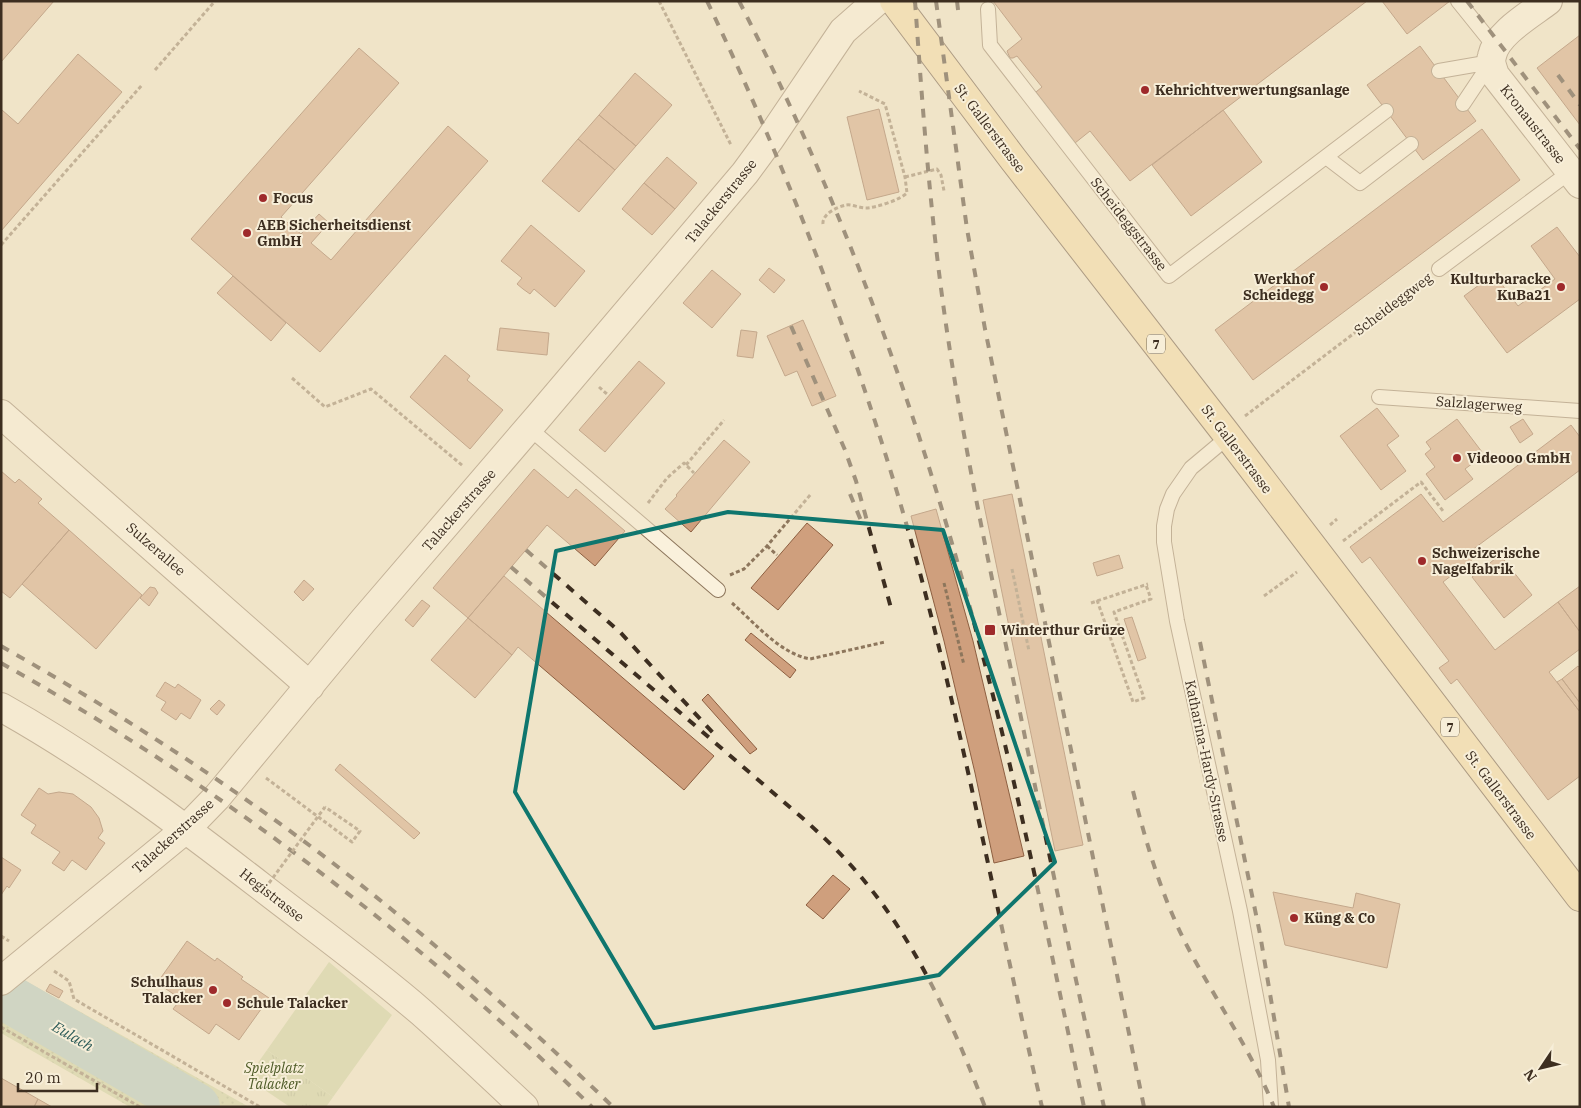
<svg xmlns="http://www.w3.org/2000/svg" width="1581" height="1108" font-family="'IBM Plex Serif',serif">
  <defs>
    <pattern id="grass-dots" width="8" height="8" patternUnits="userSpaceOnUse" patternTransform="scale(1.25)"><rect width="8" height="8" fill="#c9cf9b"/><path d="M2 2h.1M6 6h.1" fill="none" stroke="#aeb285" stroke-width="1.8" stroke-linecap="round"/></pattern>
    <pattern id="park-tufts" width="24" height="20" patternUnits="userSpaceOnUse" patternTransform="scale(1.25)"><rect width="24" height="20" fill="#c9cf9b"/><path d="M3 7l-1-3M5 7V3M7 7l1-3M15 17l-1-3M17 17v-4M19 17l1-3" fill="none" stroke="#aeb285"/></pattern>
  </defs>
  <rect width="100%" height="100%" fill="#f0e4c8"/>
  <path fill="url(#grass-dots)" d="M1 967 249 1107H130L1 1033Z"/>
  <path fill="url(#park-tufts)" d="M267 1050 333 1097 326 1107H290L247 1078Z"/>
  <path fill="#c9cf9b" d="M329 962 392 1015 333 1097 267 1050Z"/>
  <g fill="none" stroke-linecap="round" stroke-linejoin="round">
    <path stroke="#a9c4bc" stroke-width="48" d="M1 994 196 1107"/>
  </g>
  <path fill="#cf9f7d" stroke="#8d5f41" d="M1 1H54L1 62Z
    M993 1H1367L1130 181 1090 131 1075 143 1036 92 1042 87 1017 56 1013 58H1010L1007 51 1022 39Z
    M1382 1H1450L1407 34Z
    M1580 35V125L1537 68Z
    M1420 46 1476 121 1423 160 1367 85Z
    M359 48 399 83 281 217 301 234 319 214 329 223 311 243 331 260 448 126 488 161 320 352 191 239Z
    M78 54 122 92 1 231V111L2 110 18 124Z
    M635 73 672 105 636 146 599 115Z
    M879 109 899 192 867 200 847 117Z
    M1223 110 1262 162 1191 216 1152 165Z
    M599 115 636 146 615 170 578 139Z
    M1482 129 1520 180 1253 380 1215 330Z
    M578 139 615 170 579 212 542 181Z
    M667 157 697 183 675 209 644 183Z
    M644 183 675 209 652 235 622 209Z
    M531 225 585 271 555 307 534 289 530 294 523 289 517 284 522 278 501 261Z
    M1557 227 1580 257V299L1507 353 1464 296 1494 274 1518 306 1555 279 1531 246Z
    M769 268 785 280 774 293 759 280Z
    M712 270 741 294 712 328 683 303Z
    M233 276 286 323 271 341 217 293Z
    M803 320 836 396 812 406 797 371 785 376 767 336Z
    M500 328 549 333 547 355 497 350Z
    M741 330 757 332 753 358 737 356Z
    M445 355 470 376 467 380 503 410 470 449 410 397Z
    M639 361 665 383 605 452 579 430Z
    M1377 408 1399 436 1387 445 1406 471 1381 490 1340 436Z
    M1457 419 1482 452 1474 458 1477 460 1465 469 1473 479 1445 500 1426 474 1435 467 1425 454 1431 449 1426 442Z
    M1523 419 1533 434 1520 443 1510 427Z
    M1571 425 1580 437V470L1468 553 1473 559 1443 582 1495 650 1558 602 1580 632V649L1549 672 1580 712V776L1548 800 1457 679 1451 684 1439 668 1449 661 1370 557 1362 563 1350 547 1421 494 1443 522Z
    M724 440 750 462 691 532 665 509 677 496 676 495Z
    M534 469 568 498 576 489 625 531 595 566 547 525 468 618 433 588Z
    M1 471 15 483 19 479 42 499 38 503 69 530 10 598 1 591Z
    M1012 494 1083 845 1055 851 983 500Z
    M936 509 973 641 1024 856 994 863 975 773 944 641 911 516Z
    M807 523 833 545 778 610 751 588Z
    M69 530 142 595 96 649 22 584Z
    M1119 555 1123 568 1097 576 1093 563Z
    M1500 555 1532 595 1504 618 1472 577Z
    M504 576 714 756 684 790 518 647 512 655 468 618Z
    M304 580 314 589 303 601 294 592Z
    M1580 586V632L1558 602Z
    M150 587 155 588 158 593 149 606 140 598Z
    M422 600 430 606 413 627 405 620Z
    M1132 617 1146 658 1138 661 1124 619Z
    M468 618 512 655 475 698 431 660Z
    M751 633 796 670 790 678 745 640Z
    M1578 666 1580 668V703L1562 679Z
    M1562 679 1580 703V712L1557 682Z
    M165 682 175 688 178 684 201 700 190 719 181 713 176 720 161 710 166 702 156 696Z
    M708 694 757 749 750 754 702 700Z
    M219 700 225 705 217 715 210 709Z
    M340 764 420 833 414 839 335 770Z
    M39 788 48 794 59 792 73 794 91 807 99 818 103 831 98 838 105 843 86 870 72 860 64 871 52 863 60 852 31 833 36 825 21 815Z
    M1 857 21 870 9 888 7 886 1 895Z
    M833 875 850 889 823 919 806 905Z
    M1273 892 1353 908 1356 893 1400 904 1387 968 1285 945Z
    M187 941 215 961 217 958 243 977 241 979 269 998 239 1040 216 1024 209 1034 173 1009 181 999 157 983Z
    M50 984 63 991 59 998 46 991Z
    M1 1078 38 1099 34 1107H1Z
    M38 1099 52 1107H34Z"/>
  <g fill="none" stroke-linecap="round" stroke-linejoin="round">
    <defs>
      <path id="lane" d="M1458 1 1495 47
        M988 9 990 45 1169 276 1386 111
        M1439 71 1491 62
        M1463 104 1491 62
        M1326 157 1360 183 1411 144
        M1439 269 1570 172
        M1379 397 1580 411
        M529 428 718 590
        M1228 437 1191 468 1173 494 1167 509 1164 526V542L1177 621 1240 911 1268 1060 1271 1107"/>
      <path id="street" d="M1548 1C1531 14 1496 34 1492 56 1490 62 1493 69 1495 75L1580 184
        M1 414 310 686
        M1 707C94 759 179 823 263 888 316 929 370 968 421 1012 456 1043 490 1075 524 1107
        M1 981 186 829 217 797 363 621 539 416 745 173 770 139 843 31 877 1"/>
      <path id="primary" d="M894 1 1013 159 1225 432 1580 897"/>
    </defs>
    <use href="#lane" stroke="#8d765c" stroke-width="16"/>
    <use href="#street" stroke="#8d765c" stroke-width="30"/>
    <use href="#primary" stroke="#5b4430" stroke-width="30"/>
    <path stroke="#8d765c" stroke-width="3" stroke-dasharray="4 2.5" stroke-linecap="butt" d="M659 1 731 145
      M155 70 215 1
      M905 177 937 169 941 175 944 191
      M823 224C822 214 837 207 846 205 852 204 859 208 866 208 875 208 900 200 907 193L905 177 885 104 859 91
      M1 245 142 85
      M292 378 325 407 371 389 463 466
      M599 387 608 395
      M1245 416 1423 281
      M686 465 724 420
      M648 503 667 478 684 463 694 473
      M1330 525 1337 519
      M1343 541 1421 482 1443 511
      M767 546 777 555
      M1012 569 1029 651
      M730 575 744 569 767 546 811 494
      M944 583 964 665
      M1264 596 1297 572
      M1097 600 1133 702 1144 698 1114 612 1151 599 1146 585
      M732 603C755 623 779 653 810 659L885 642
      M1091 603 1148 584
      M266 778 352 842 360 831 325 807
      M1 936 9 941
      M54 971 69 981 74 999 260 1107
      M1 1027 140 1107"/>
    <use href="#lane" stroke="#faf1dc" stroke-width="14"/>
    <use href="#street" stroke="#faf1dc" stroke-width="28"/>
    <use href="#primary" stroke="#f3d9a0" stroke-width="28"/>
    <path stroke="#3d2e20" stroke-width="4" stroke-dasharray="9 9" stroke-linecap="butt" d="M707 1C795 185 867 377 920 573 967 750 1000 929 1042 1107
      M739 1C842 202 920 416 977 634 1019 790 1050 949 1084 1107
      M915 1C923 114 931 226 948 338 966 457 991 575 1016 693 1044 831 1073 969 1104 1107
      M936 1 967 229 985 329 1144 1107
      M957 1 959 18
      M1467 1 1580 149
      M1558 75 1580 105
      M791 326 845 450 856 481 891 608
      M850 494 862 523
      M526 550 620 632 714 734
      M511 567 799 815C823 836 846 858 866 883 920 949 954 1027 985 1107
      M1200 642 1260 934 1289 1107
      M1 646C137 723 270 810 391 909 468 972 542 1038 613 1107
      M1 663C216 783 416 935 592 1107
      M1133 791C1146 843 1161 894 1185 942 1214 998 1250 1048 1274 1107"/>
    <path stroke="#8d765c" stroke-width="3" stroke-dasharray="4 2.5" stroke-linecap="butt" d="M269 883 325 807"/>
  </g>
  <path d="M0 0H1581V1108H0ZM728 512 943 530 1055 862 939 975 654 1028 515 792 556 551Z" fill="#f0e4c8" fill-opacity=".55" fill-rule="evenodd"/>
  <path fill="none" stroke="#0f766e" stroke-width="4" stroke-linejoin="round" d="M728 512 943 530 1055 862 939 975 654 1028 515 792 556 551Z"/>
  <g fill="#9e2a2b" stroke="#f7eed8" stroke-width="2">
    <circle cx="1145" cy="90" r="5"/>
    <circle cx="263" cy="198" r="5"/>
    <circle cx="247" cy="233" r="5"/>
    <circle cx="1324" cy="287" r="5"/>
    <circle cx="1561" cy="287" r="5"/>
    <circle cx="1457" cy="458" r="5"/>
    <circle cx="1422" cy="561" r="5"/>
    <rect x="984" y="624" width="12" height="12" rx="2.5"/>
    <circle cx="1294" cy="918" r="5"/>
    <circle cx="213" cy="990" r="5"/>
    <circle cx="227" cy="1003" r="5"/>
  </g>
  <g text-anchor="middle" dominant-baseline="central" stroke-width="4" stroke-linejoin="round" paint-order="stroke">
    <g fill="#f7eed8" stroke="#756857" stroke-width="1">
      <rect x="1147" y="334.5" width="18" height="19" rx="4"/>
      <rect x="1441" y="717.5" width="18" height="19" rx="4"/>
    </g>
    <g font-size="12" font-weight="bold" fill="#3d2e20">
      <text x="1156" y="344">7</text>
      <text x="1450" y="727">7</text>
    </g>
    <g font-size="14" font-weight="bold" fill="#3d2e20" stroke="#f7eed8" text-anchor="start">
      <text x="1155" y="90">Kehrichtverwertungsanlage</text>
      <text x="273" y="198">Focus</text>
      <text x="257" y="225">AEB Sicherheitsdienst<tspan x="257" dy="16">GmbH</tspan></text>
      <text x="1314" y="279" text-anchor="end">Werkhof<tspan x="1314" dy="16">Scheidegg</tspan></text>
      <text x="1551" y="279" text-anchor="end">Kulturbaracke<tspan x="1551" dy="16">KuBa21</tspan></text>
      <text x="1467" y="458">Videooo GmbH</text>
      <text x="1432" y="553">Schweizerische<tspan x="1432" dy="16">Nagelfabrik</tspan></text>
      <text x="1001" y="630">Winterthur Grüze</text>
      <text x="1304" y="918">Küng &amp; Co</text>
      <text x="203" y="982" text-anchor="end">Schulhaus<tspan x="203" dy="16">Talacker</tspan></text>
      <text x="237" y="1003">Schule Talacker</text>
    </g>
    <g font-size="14" fill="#3d2e20" stroke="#f7eed8">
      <text transform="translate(1533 124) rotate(52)">Kronaustrasse</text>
      <text transform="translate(990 128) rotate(53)">St. Gallerstrasse</text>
      <text transform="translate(721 201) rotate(-51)">Talackerstrasse</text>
      <text transform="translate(1129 224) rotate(52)">Scheideggstrasse</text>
      <text transform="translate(1393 304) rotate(-37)">Scheideggweg</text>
      <text transform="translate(1479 404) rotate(4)">Salzlagerweg</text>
      <text transform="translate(1237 449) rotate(53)">St. Gallerstrasse</text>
      <text transform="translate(459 510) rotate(-49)">Talackerstrasse</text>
      <text transform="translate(156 549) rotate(41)">Sulzerallee</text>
      <text transform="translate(1207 761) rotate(78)">Katharina-Hardy-Strasse</text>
      <text transform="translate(1501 795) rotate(53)">St. Gallerstrasse</text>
      <text transform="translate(173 836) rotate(-42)">Talackerstrasse</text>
      <text transform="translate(272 895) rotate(38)">Hegistrasse</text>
    </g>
    <g font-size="14" font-style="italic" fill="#4d5a26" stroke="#f7eed8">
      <text x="274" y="1068">Spielplatz<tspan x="274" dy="16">Talacker</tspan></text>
    </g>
    <g font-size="15" font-style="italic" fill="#2f5d5a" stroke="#f7eed8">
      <text transform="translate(73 1036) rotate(30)">Eulach</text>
    </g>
  </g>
  <rect width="1581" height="1108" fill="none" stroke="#3d2e20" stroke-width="5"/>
  <g transform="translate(1541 1068) rotate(235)" stroke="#f7eed8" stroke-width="4" paint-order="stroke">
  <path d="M0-4L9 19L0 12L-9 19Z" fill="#3d2e20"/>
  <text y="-8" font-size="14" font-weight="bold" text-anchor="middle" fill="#3d2e20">N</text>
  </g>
  <path d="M18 1083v8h79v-8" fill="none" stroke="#3d2e20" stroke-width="2.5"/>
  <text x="25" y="1083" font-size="15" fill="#3d2e20" stroke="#f7eed8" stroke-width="4" paint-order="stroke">20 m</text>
</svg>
